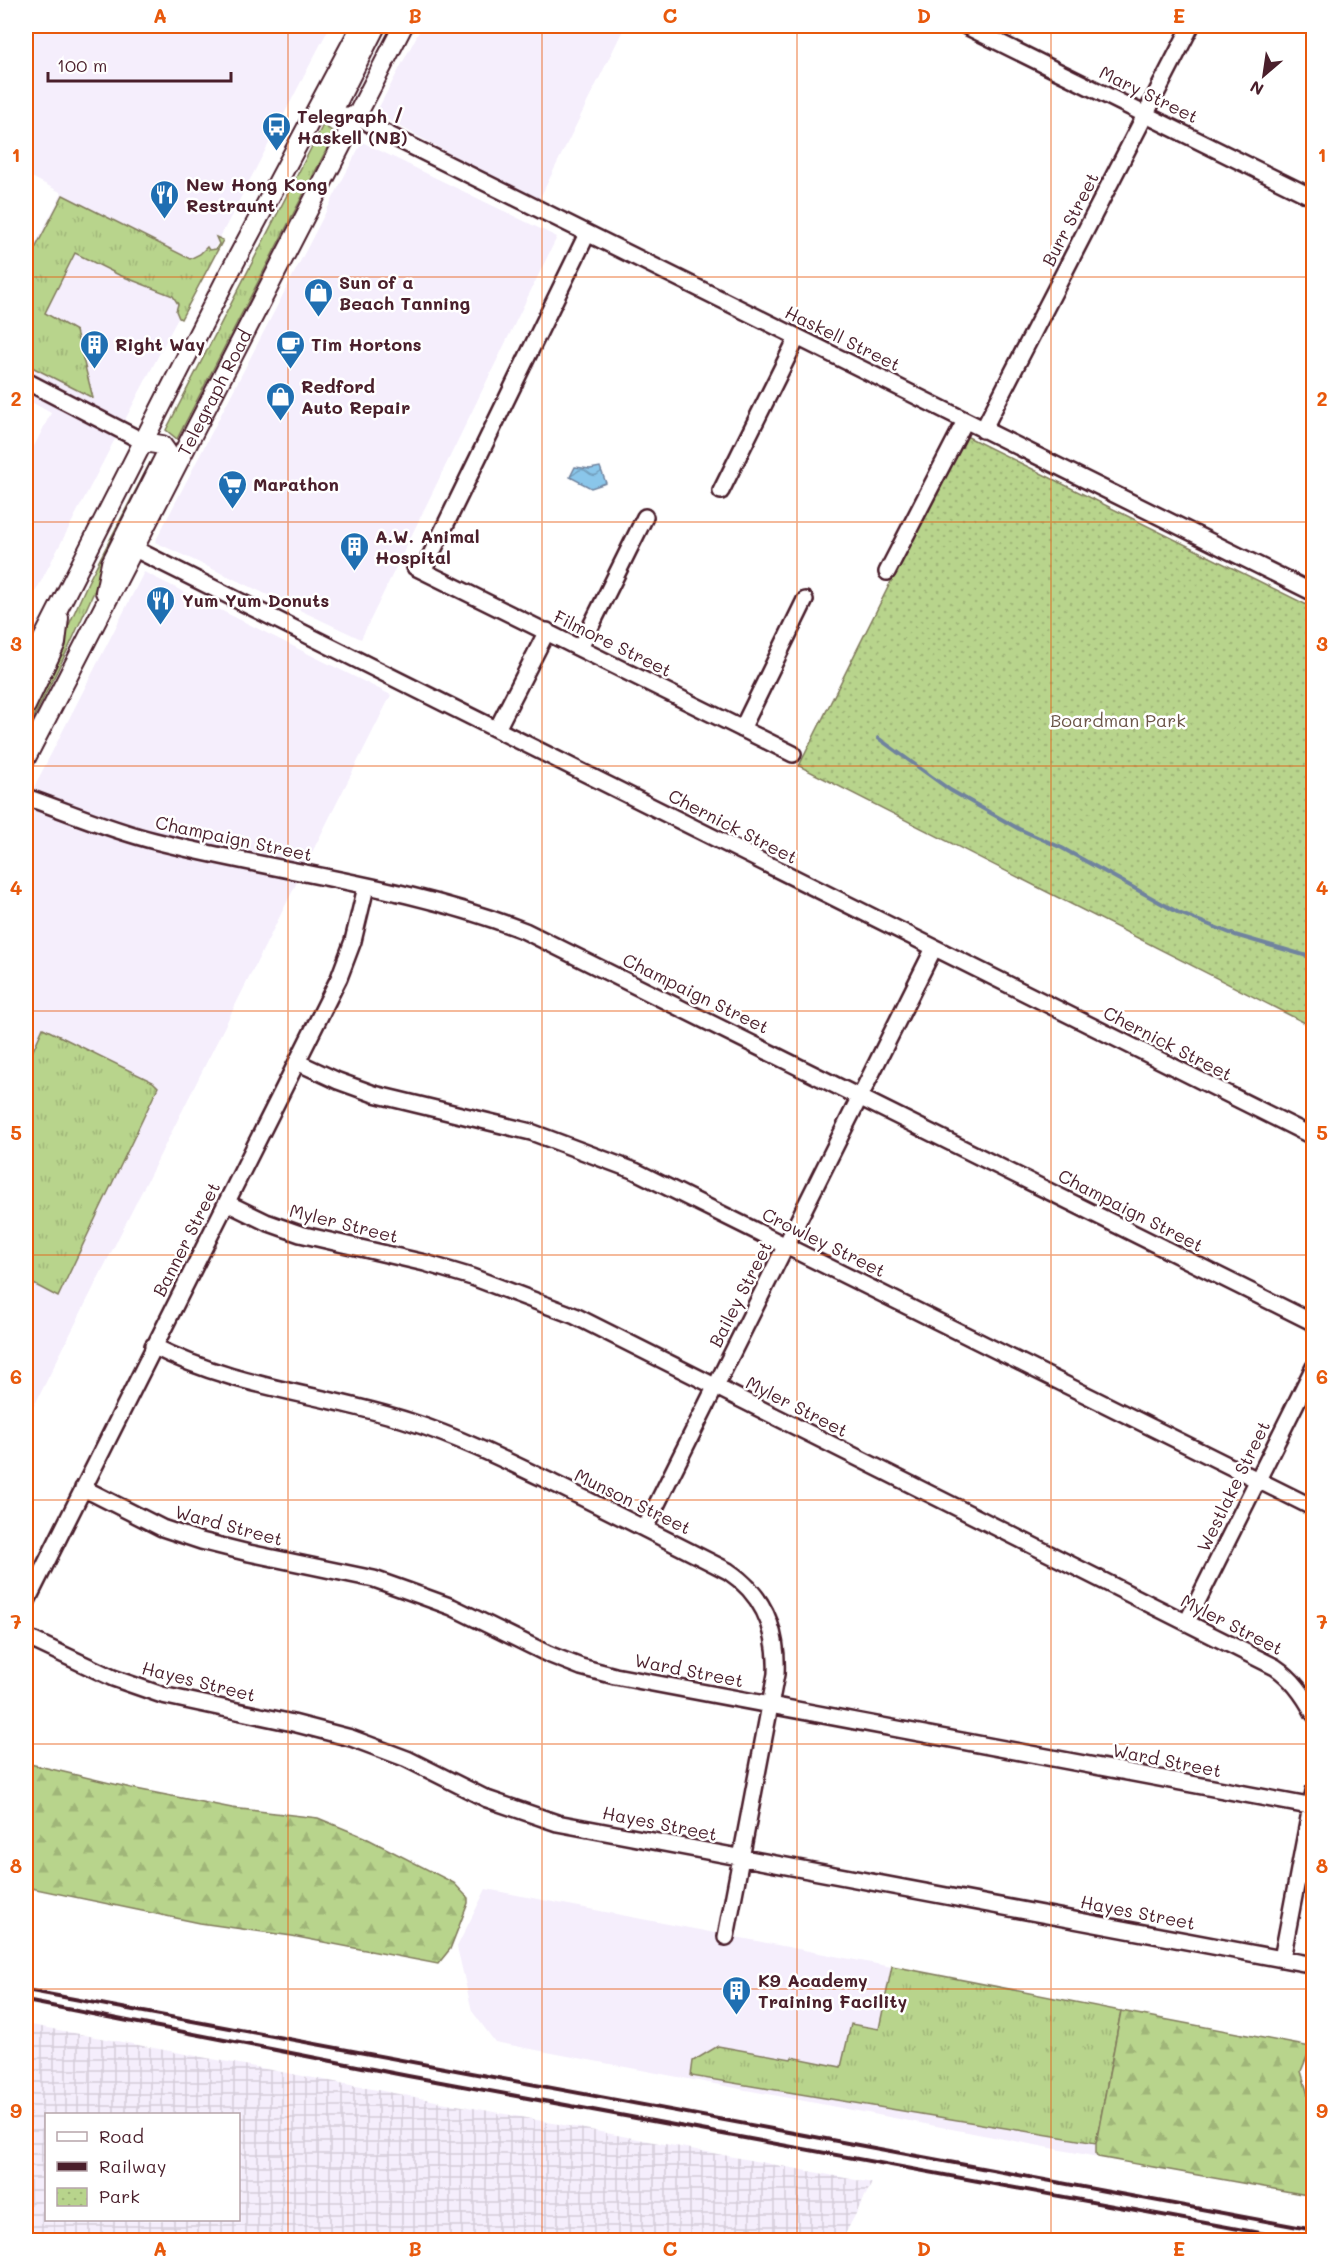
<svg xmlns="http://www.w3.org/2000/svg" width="1339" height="2266" font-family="Mali,sans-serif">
  <defs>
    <pattern id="industrial-grid" width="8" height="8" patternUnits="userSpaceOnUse" patternTransform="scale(1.5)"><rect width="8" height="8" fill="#f5eefc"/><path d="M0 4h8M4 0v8" fill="none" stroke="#d4ccd8"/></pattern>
    <pattern id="grass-tufts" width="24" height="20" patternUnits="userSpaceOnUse" patternTransform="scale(1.5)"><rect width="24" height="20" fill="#b8d48c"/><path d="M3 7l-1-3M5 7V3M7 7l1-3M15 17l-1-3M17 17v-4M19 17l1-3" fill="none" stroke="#a0b679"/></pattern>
    <pattern id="forest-firs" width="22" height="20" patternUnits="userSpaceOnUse" patternTransform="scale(1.5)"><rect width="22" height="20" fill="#b8d48c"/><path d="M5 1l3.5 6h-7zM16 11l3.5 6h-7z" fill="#a0b679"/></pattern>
    <pattern id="park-dots" width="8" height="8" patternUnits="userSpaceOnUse" patternTransform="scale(1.5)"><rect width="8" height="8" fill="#b8d48c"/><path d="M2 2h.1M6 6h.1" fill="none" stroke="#a0b679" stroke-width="1.8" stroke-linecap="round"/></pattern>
    <pattern id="water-waves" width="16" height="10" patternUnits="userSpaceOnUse" patternTransform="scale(1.5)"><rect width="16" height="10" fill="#8ac6ea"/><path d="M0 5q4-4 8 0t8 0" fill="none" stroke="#73a0be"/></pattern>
  </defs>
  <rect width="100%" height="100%" fill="#fff"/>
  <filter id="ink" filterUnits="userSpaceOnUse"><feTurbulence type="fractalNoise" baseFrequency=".0167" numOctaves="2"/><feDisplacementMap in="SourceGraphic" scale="12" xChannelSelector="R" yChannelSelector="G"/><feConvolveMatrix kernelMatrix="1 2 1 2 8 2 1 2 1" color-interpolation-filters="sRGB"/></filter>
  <g filter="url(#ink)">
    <path fill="#f5eefc" d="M26 26H330L26 610V462L51 413 26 399V263L62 193 26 174Z
      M422 26H625L538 202 383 117 379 107Z
      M362 142 557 237 361 639 155 542Z
      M144 572 391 695 26 1422V803Z
      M486 1889 1121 2011 1098 2157 495 2042 472 2011 457 1947Z"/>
    <path fill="url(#industrial-grid)" fill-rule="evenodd" d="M26 2024 872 2183 842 2240H26ZM46 2114H238V2220H46Z"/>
    <path fill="url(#grass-tufts)" stroke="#817a5c" stroke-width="1.5" d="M323 125 335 133 177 439 166 430Z
      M63 195 190 259 200 254 207 247 209 250 216 249 219 244 216 237 223 240 181 319 179 318 176 311 178 304 173 296 119 275 75 253 45 313 76 331 93 398 26 364V266Z
      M152 459 154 460 68 649 26 733V716L48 672 88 582Z
      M43 1028 153 1082 158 1087 58 1297 26 1280V1066Z
      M892 1966 1121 2011 1096 2143 691 2076 693 2061 718 2046 791 2059 792 2057 841 2067 851 2024 879 2029Z"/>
    <path fill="url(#forest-firs)" stroke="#817a5c" stroke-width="1.5" d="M26 1763 131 1788 232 1808 318 1818 364 1837 454 1883 468 1898V1903L450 1949 438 1964 292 1936 200 1923 26 1887Z
      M1121 2011 1311 2047 1301 2071 1308 2095 1313 2096V2196L1098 2157 1096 2154V2143Z"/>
    <path fill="url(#park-dots)" stroke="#817a5c" stroke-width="1.5" d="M964 435 1313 608V1027L799 766Z"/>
    <path fill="url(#water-waves)" stroke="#70839e" stroke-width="1.5" d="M575 467 590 469 600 467 606 483 591 488 570 477Z"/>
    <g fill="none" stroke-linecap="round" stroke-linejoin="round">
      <path stroke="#70839e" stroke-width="4" d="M878 738 950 790 1019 829 1062 848 1179 913 1235 935 1314 958"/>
      <defs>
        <path id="minor" d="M966 26 1314 198
          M357 116 381 131 1314 593
          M26 381 144 442
          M983 430 1191 26
          M721 491 797 338
          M135 549 1314 1137
          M415 567 793 754
          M423 571 587 234
          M887 572 965 421
          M580 648 645 517
          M497 729 547 631
          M742 729 805 600
          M26 797C69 812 110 830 155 841 278 872 407 885 525 931L1314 1323
          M297 1062 338 1081 374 1094 531 1132 635 1171 1314 1508
          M227 1203 266 1222 300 1234 425 1263 472 1277 575 1316 1275 1667C1293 1679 1304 1695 1314 1714
          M153 1346C234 1388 325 1394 411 1422 461 1438 509 1462 557 1485 614 1513 671 1542 728 1571 764 1595 778 1631 776 1674L726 1937
          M83 1488 162 1528 201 1541 249 1553 374 1579 408 1591 452 1607 548 1654 581 1667 615 1676 1314 1807
          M645 1528 934 948
          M26 1603 339 978 353 941 366 887
          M1187 1622 1314 1367
          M26 1637 113 1678 162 1695 293 1723 351 1738 407 1759 487 1799 557 1823 1314 1965
          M1282 1959 1314 1791"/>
        <g id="major">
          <path d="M357 116 340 117 335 110 336 105 376 26"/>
          <path d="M105 592 111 563 167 452 162 445 144 442"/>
          <path d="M26 672 226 279 361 26"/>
          <path d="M26 706 56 643 59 618"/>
          <path id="s1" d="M26 758 403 26"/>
        </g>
      </defs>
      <use href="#minor" stroke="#4a1f2b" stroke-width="20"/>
      <use href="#major" stroke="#4a1f2b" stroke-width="22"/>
      <use href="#minor" stroke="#fff" stroke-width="15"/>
      <use href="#major" stroke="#fff" stroke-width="18"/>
      <path stroke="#4a1f2b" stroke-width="4" d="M26 1990 1314 2230
        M26 2001 408 2076 1298 2240"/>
    </g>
  </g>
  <path fill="none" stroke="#e8590c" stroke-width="1.5" stroke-opacity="0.55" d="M288 26V2240M542 26V2240M797 26V2240M1051 26V2240M26 277H1314M26 522H1314M26 766H1314M26 1011H1314M26 1255H1314M26 1500H1314M26 1744H1314M26 1989H1314"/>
  <defs>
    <symbol id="bus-pin" viewBox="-11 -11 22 30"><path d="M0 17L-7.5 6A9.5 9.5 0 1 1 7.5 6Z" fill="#1f6fb2" stroke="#fff"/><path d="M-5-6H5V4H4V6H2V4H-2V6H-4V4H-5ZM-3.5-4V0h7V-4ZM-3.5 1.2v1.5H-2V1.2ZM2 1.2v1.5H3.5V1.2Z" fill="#fff"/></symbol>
    <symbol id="restaurant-pin" viewBox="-11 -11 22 30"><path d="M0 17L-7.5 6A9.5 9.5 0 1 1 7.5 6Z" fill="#1f6fb2" stroke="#fff"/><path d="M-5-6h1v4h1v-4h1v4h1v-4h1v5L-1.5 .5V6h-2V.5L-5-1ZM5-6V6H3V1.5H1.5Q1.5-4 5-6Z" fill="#fff"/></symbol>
    <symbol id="shop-pin" viewBox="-11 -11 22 30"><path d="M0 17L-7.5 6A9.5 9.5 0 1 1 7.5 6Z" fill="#1f6fb2" stroke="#fff"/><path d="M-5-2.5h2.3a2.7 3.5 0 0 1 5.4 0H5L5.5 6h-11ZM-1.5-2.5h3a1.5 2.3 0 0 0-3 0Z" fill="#fff"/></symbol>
    <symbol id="building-pin" viewBox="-11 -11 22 30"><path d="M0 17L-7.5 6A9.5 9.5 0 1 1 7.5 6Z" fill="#1f6fb2" stroke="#fff"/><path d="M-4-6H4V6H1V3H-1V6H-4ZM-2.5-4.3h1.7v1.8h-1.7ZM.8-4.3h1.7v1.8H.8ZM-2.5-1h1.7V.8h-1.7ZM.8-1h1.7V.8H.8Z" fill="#fff"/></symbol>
    <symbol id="cafe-pin" viewBox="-11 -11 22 30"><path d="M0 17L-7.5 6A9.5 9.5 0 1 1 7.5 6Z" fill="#1f6fb2" stroke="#fff"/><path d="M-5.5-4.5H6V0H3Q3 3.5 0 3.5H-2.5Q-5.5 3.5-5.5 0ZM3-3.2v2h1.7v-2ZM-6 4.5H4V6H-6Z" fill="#fff"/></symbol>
    <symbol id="supermarket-pin" viewBox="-11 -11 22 30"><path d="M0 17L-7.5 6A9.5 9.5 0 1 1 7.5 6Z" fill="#1f6fb2" stroke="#fff"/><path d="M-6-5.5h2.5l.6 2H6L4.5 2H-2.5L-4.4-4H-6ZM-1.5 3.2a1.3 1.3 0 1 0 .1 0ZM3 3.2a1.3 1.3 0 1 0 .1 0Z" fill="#fff"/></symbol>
  </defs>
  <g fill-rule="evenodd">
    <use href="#bus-pin" x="260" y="110" width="33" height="45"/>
    <use href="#restaurant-pin" x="148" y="178" width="33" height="45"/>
    <use href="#shop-pin" x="302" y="276" width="33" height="45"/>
    <use href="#building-pin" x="78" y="328" width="33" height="45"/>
    <use href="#cafe-pin" x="274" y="328" width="33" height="45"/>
    <use href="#shop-pin" x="264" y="380" width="33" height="45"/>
    <use href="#supermarket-pin" x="216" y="468" width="33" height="45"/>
    <use href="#building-pin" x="338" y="530" width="33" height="45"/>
    <use href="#restaurant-pin" x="144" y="584" width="33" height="45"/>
    <use href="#building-pin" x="720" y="1974" width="33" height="45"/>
  </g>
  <g text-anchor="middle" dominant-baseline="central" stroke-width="5" stroke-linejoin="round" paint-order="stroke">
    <g font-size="18" fill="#4a1f2b" stroke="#fff">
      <text transform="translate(1149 94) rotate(26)">Mary Street</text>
      <text transform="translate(1070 219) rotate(-63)">Burr Street</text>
      <text transform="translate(843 338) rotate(26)">Haskell Street</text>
      <text stroke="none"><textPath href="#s1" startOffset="411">Telegraph Road</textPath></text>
      <text transform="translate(613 643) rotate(26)">Filmore Street</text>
      <text transform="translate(733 826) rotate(27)">Chernick Street</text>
      <text transform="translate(234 838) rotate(12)">Champaign Street</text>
      <text transform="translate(696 993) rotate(26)">Champaign Street</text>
      <text transform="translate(1168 1043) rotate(27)">Chernick Street</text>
      <text transform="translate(1131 1210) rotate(27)">Champaign Street</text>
      <text transform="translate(344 1223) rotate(14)">Myler Street</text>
      <text transform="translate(186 1239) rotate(-63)">Banner Street</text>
      <text transform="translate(824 1242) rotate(26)">Crowley Street</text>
      <text transform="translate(740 1294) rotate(-63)">Bailey Street</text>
      <text transform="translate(797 1406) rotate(27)">Myler Street</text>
      <text transform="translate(1233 1486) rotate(-64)">Westlake Street</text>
      <text transform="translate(633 1501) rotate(26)">Munson Street</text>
      <text transform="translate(229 1525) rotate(15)">Ward Street</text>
      <text transform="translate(1232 1624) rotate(27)">Myler Street</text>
      <text transform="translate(689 1670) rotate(11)">Ward Street</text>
      <text transform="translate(199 1681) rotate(14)">Hayes Street</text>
      <text transform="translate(1167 1760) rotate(11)">Ward Street</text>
      <text transform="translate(660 1823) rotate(11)">Hayes Street</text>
      <text transform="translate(1138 1912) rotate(11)">Hayes Street</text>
    </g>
    <g font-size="18" font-weight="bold" fill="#4a1f2b" stroke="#fff" text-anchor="start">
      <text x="297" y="116">Telegraph /<tspan x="297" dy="21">Haskell (NB)</tspan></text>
      <text x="186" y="184">New Hong Kong<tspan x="186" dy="21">Restraunt</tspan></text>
      <text x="339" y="282">Sun of a<tspan x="339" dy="21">Beach Tanning</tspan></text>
      <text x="115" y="344">Right Way</text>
      <text x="311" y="344">Tim Hortons</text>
      <text x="301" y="386">Redford<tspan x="301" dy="21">Auto Repair</tspan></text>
      <text x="253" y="484">Marathon</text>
      <text x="375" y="536">A.W. Animal<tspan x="375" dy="21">Hospital</tspan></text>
      <text x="182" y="600">Yum Yum Donuts</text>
      <text x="758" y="1980">K9 Academy<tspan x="758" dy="21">Training Facility</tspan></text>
    </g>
    <g font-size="18" fill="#6b5548" stroke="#fff">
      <text x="1118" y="720">Boardman Park</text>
    </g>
  </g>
  <rect width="1339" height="2266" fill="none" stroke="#fff" stroke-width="66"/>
  <rect x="45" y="2113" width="195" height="108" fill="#ffffff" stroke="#b7a5aa" stroke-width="1.5"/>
  <rect x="57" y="2132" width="30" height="9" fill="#ffffff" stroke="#b7a5aa" stroke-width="1.5"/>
  <text x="99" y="2143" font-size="18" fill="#4a1f2b">Road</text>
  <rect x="57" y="2162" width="30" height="9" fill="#4a1f2b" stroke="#b7a5aa" stroke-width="1.5"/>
  <text x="99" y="2173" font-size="18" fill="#4a1f2b">Railway</text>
  <rect x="57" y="2188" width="30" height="18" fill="url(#park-dots)" stroke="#b7a5aa" stroke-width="1.5"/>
  <text x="99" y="2203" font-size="18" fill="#4a1f2b">Park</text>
  <g transform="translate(1264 75) rotate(209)" stroke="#ffffff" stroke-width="4.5" paint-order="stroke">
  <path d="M0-4.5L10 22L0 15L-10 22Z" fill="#4a1f2b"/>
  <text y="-9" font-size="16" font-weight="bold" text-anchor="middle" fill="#4a1f2b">N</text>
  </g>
  <path d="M48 72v9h183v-9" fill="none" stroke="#4a1f2b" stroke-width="3"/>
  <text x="57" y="72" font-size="18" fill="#4a1f2b" stroke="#ffffff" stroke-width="4.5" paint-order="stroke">100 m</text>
  <rect x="33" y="33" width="1273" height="2200" fill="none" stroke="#e8590c" stroke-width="2"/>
  <g font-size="20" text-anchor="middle" font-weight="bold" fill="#e8590c">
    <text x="160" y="23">A</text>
    <text x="415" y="23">B</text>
    <text x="670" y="23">C</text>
    <text x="924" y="23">D</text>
    <text x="1179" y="23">E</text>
    <text x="16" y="162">1</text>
    <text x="1322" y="162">1</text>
    <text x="16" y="406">2</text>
    <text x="1322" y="406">2</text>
    <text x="16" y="651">3</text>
    <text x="1322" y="651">3</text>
    <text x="16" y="895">4</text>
    <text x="1322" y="895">4</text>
    <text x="16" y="1140">5</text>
    <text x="1322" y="1140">5</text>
    <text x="16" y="1384">6</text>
    <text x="1322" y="1384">6</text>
    <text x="16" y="1629">7</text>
    <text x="1322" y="1629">7</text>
    <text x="16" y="1873">8</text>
    <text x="1322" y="1873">8</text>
    <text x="16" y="2118">9</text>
    <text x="1322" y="2118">9</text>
    <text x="160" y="2256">A</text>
    <text x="415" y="2256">B</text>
    <text x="670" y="2256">C</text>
    <text x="924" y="2256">D</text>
    <text x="1179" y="2256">E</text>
  </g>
</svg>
